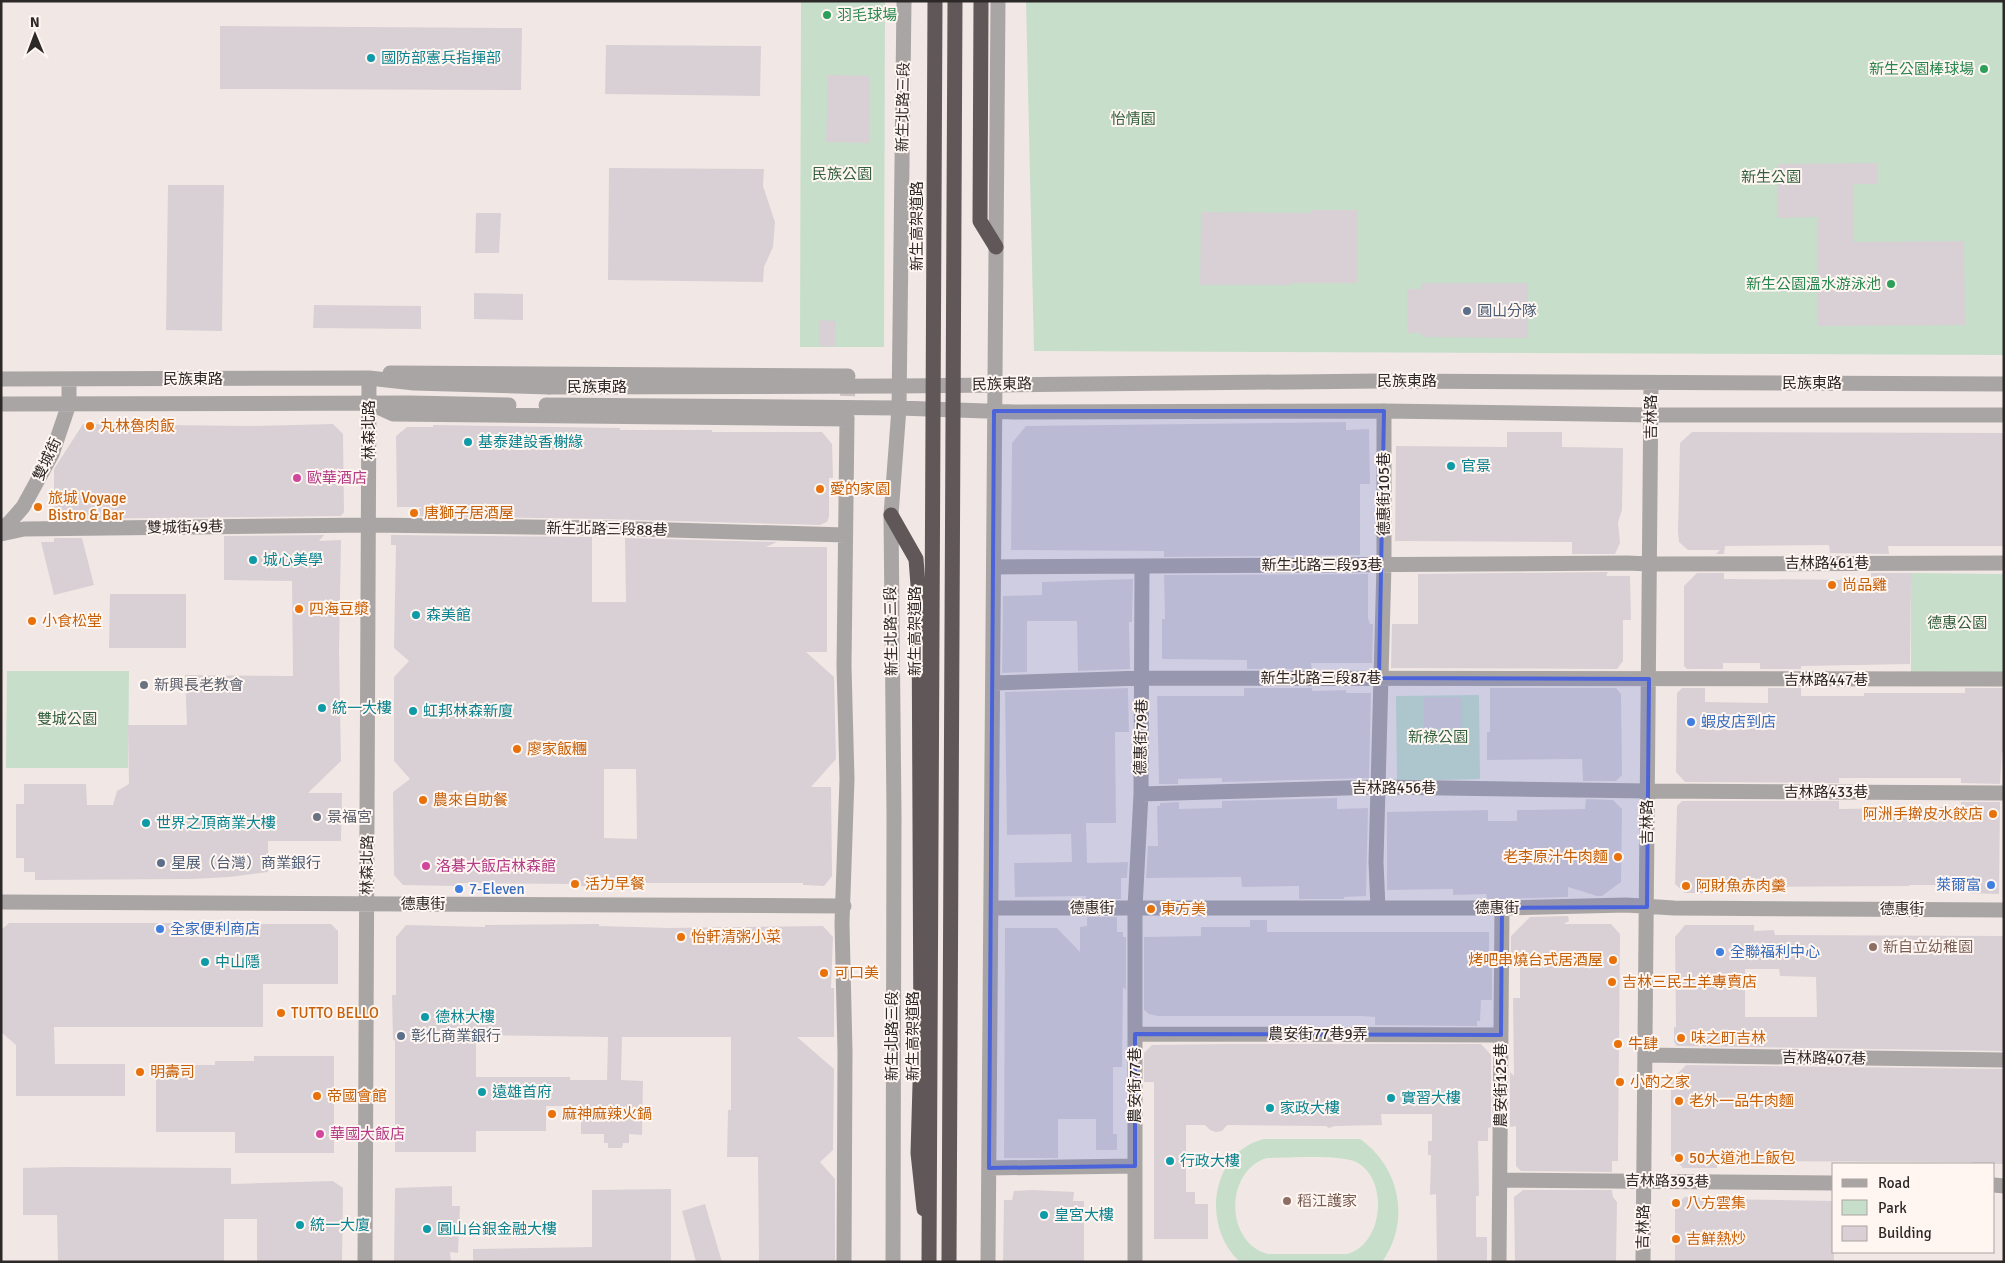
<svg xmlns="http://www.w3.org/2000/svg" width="2005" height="1263" font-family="Signika,'Noto Sans TC',sans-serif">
  <rect width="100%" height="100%" fill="#f1e8e5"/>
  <path fill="#c6deca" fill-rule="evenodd" d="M801 1H885L884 347H800Z
    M1026 1H2004V355L1034 351Z
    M1911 573 2004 574V672H1911Z
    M7 671H129L128 768H6Z
    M1479 695 1480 779 1397 781 1396 696Z
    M1264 1139H1360C1400 1167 1411 1221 1382 1262H1240C1201 1227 1210 1152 1264 1139ZM1267 1158C1287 1158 1343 1154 1358 1163 1389 1181 1383 1245 1347 1254H1268C1225 1243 1224 1171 1267 1158Z"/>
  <path fill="#d8d0d4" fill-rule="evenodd" d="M220 26 522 28 521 90 220 89Z
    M606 45 761 46 760 96 605 94Z
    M828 75 870 76 869 143 826 142Z
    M1877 163V184H1854V242L1964 241 1965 325 1818 326 1817 217 1778 218 1777 164Z
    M609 168 764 169 763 186 775 222 773 247 764 267 763 282 608 280Z
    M168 185H224L222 331 166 330Z
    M1312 210H1357V283H1292V285H1200L1201 212 1312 213Z
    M476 213H501L499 253H475Z
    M1421 283H1528L1527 338 1422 337V333H1407V289H1421Z
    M474 293 523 294V320L474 319Z
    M314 305 421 306V329L313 328Z
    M819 320 836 321 835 346H819Z
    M1346 422V430L1369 429 1370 484H1360V555L1164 557V551L1011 550 1012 443 1026 426Z
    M83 424 250 426 333 424 343 434 344 512 341 516 54 519V469Z
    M433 425 620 428V430H712V432H822L832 444 833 478H829V517L827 522 820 525 603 519 412 516 422 507H397L396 436 407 427H433Z
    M1507 432H1562V447L1623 448 1622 510 1618 522 1620 543 1615 554H1572V542L1395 541 1396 446 1507 447Z
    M1692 432 2004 433V546H1888L1889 554 1830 553 1829 545 1725 546 1724 554H1716L1720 550H1688L1679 542 1678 532 1680 443Z
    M324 535 319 541 341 540 339 651 341 761 308 793H342L341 841H268V872L230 877 192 879 35 880V872H24V858H16V804H24V784H86L87 805H113L117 791 129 784 128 725H187L185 675 293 676 292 581 224 580V536Z
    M391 535 592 537V602H626L625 538 777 542 766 547H827V652H806L834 677 836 759 811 787H831L832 876 824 886 803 885V883H592V886H573V884L457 883V886L403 885 394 875 393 792 410 779 394 761V677L409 661 394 648 396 545H391ZM604 769H636L637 839 604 838Z
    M54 538H82L94 585 54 595 41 542H54Z
    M1608 572 1606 576H1630L1631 620H1623V661L1617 669 1391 668 1392 624H1418V574Z
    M1697 573H1724V579L1871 580V573H1911L1910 664 1801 666V669H1760V663H1723V669H1687L1684 666V586Z
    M1368 574V618L1370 624H1373L1372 663H1311L1312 669H1247V660L1162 659V619H1165L1164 575Z
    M1133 579 1132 622H1129L1130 669 1078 671 1077 621H1027V672L1002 673 1003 596 1042 595V582Z
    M110 594H186V648H109Z
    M1128 688 1129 732H1115L1116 823H1086L1087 863 1128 862 1127 878H1121V899H1086V896L1015 897 1014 863 1072 862 1071 834 1007 835 1005 692Z
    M1244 688H1312V691L1346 690V693H1371L1369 778 1222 782V778L1178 779V784H1159L1157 696H1244Z
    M1490 688H1616L1621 694 1622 775 1616 781H1583L1582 759 1487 760V732H1490Z
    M1682 688H1705V702L1768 703V688H1801V696H1864V693H1965V688H2004V752H2002L2000 784 1961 783V778H1839V783L1685 782 1676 772 1677 693Z
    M1424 697H1462V728L1424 729Z
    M1337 798V809L1368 808 1366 896 1344 897V899H1299V886L1242 887 1241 877 1146 878 1148 846H1158L1157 806H1160V803L1179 802V809L1218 808H1222V801Z
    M1586 799 1613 800 1622 809 1621 882 1602 896H1597L1568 887V897L1502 899H1487L1486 894 1453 895V889L1387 890V812L1488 810V821H1517V810L1585 809Z
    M1682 801H1839V809L1961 807V802H2000L1999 894 1968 893V884H1940V885H1909V886L1757 887 1756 891 1722 892V893H1685L1675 884 1677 806Z
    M1568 916 1569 921 1564 924H1611L1620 934 1618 1155V1161H1612V1172L1521 1171 1516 1166V1126L1510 1127V1072L1514 1076 1513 998H1520V956H1511V936L1530 917Z
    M1087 917H1117V932H1123V937H1126V990L1123 987 1122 1067H1113V1134H1117V1150H1096V1119H1058V1158H1004L1005 928H1057L1080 952V927L1087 926Z
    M1250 920H1267V932H1489V958L1492 955V1000H1481L1480 1021H1477V1026L1375 1025V1017L1361 1016H1158L1149 1014 1144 1010V937L1201 936V927H1250Z
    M9 923H172V937H238V924H331L338 931V984H263V1027H54L55 1064H125V1096H16V1045L1 1032V930Z
    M599 924V926L669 928 823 926 833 937 831 988H834V1037H797L834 1069 833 1150 820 1162 835 1179V1262H759L758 1157H727L728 1110H731V1037H622L621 1080 643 1081 642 1135 629 1134V1143H623L622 1148H608V1143H604V1134H581V1106H546V1131H476V1152H395V1041L393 1039 392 995H396V937L406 925 485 927V925ZM476 1035 608 1037 607 1080H570V1077H476Z
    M1685 925H1754V931L1774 930 1775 935 2004 936V1051L1677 1046 1674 1042V1027H1676L1675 937ZM1745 969H1779L1780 976 1816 977 1817 1017H1745Z
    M1230 1044H1481L1491 1055V1127L1488 1128V1141H1478L1479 1196H1476V1237H1487V1262H1437L1436 1194 1430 1195 1431 1155H1428V1141H1432V1114H1381L1382 1125 1335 1126 1329 1128 1326 1126 1227 1125 1222 1131 1216 1132 1210 1130 1205 1125H1186V1192H1195V1204H1208V1239H1154V1082H1144V1053L1152 1045Z
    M254 1056H334V1153H235V1132H156V1065H215V1061H254Z
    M1686 1065 2004 1069V1164H1972V1162L1717 1161V1168H1683L1671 1155V1080Z
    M64 1167 231 1168V1184L333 1181 343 1188 342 1262H257V1219H224V1262H58L57 1215H23V1168Z
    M452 1186V1206H460L458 1253 450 1252 451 1262H394L395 1188Z
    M671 1189V1262H473V1249L592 1247V1190Z
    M1032 1190 1074 1192 1073 1201H1084V1262H1003L1004 1200H1012L1014 1191Z
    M1523 1190H1612L1613 1197 1617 1202 1616 1262H1515L1514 1197Z
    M1685 1197 1712 1198V1199L1834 1201V1262H1675V1206Z
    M705 1204 722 1262H696L682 1211Z"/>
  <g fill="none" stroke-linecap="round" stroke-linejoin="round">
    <path stroke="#cac2bf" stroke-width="15" stroke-dasharray="15 8" stroke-linecap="butt" d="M847 419 848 376"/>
    <path stroke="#aaa5a5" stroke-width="15" d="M390 373 848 376
      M1 379 369 378 414 383 549 387
      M899 386 1380 381 2004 384
      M369 403 393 414 847 419 844 666 847 779 842 923 845 1052 844 1262
      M1 404 410 403 509 405
      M899 408 1015 412 1384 411 1652 415H2004
      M1 528 9 523 23 507 52 454 69 404V379
      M1 534 24 529 369 525 603 528 845 535
      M994 567 1627 563 1650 564 2004 563
      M993 683 1142 678 2004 679
      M1141 794 1379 787 1648 791 2004 793
      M1 902 844 906
      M991 908H1502L1626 905 1674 908 2004 910
      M1378 908 1376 862 1384 565V411
      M1135 1034 1501 1035
      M1645 1055 2004 1060
      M989 1168 1135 1166
      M1500 1180 1834 1183
      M1994 1185 2004 1186
      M365 1262 369 378
      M893 1262 894 815 891 515 899 408 904 1
      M988 1262 998 1
      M1135 1262V908L1141 794 1142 567
      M1499 1262 1502 908
      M1643 1262 1651 383"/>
    <path stroke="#605858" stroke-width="15" d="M981 1 980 221 996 247
      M891 515 916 559 919 598 921 1051 918 1153 924 1209"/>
    <path stroke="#aaa5a5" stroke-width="15" d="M549 387 899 386
      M546 405 899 408"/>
    <path stroke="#605858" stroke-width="15" d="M929 1262 935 1
      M949 1262 955 1"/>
  </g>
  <path fill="#4c64d9" fill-opacity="0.2" stroke="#4c64d9" stroke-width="4" stroke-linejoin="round" d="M994 411H1384L1379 678 1649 679 1647 907 1502 908 1501 1035 1135 1034V1166L989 1168Z"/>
  <g fill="#2e9e5b" stroke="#fff6f2" stroke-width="2">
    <circle cx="827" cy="15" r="5"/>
    <circle cx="1984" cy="69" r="5"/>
    <circle cx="1891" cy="284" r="5"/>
  </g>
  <g fill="#0f9aa8" stroke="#fff6f2" stroke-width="2">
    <circle cx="371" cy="58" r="5"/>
    <circle cx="468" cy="442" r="5"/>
    <circle cx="1451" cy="466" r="5"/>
    <circle cx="253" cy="560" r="5"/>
    <circle cx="416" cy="615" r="5"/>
    <circle cx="322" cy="708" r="5"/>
    <circle cx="413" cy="711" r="5"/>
    <circle cx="146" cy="823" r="5"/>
    <circle cx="205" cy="962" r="5"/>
    <circle cx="425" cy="1017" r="5"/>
    <circle cx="482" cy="1092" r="5"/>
    <circle cx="1391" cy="1098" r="5"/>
    <circle cx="1270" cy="1108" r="5"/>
    <circle cx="1170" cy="1161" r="5"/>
    <circle cx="1044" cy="1215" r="5"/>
    <circle cx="300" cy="1225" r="5"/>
    <circle cx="427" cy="1229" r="5"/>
  </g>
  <g fill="#5c6f8a" stroke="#fff6f2" stroke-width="2">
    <circle cx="1467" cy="311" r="5"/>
    <circle cx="161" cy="863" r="5"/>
    <circle cx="401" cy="1036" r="5"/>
  </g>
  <g fill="#e8710a" stroke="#fff6f2" stroke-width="2">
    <circle cx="90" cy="426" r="5"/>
    <circle cx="820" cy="489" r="5"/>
    <circle cx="38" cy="507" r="5"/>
    <circle cx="414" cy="513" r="5"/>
    <circle cx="1832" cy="585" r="5"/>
    <circle cx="299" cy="609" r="5"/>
    <circle cx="32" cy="621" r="5"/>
    <circle cx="517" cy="749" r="5"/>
    <circle cx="423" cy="800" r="5"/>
    <circle cx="1993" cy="814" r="5"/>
    <circle cx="1618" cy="857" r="5"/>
    <circle cx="575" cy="884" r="5"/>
    <circle cx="1686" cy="886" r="5"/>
    <circle cx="1151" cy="909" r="5"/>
    <circle cx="681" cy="937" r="5"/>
    <circle cx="1613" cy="960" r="5"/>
    <circle cx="824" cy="973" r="5"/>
    <circle cx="1612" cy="982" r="5"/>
    <circle cx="281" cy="1013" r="5"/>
    <circle cx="1681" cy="1038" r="5"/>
    <circle cx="1618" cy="1044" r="5"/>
    <circle cx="140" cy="1072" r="5"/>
    <circle cx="1620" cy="1082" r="5"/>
    <circle cx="317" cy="1096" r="5"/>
    <circle cx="1679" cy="1101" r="5"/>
    <circle cx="552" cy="1114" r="5"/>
    <circle cx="1679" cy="1158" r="5"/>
    <circle cx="1676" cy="1203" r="5"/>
    <circle cx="1676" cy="1239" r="5"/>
  </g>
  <g fill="#d1479c" stroke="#fff6f2" stroke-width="2">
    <circle cx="297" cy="478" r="5"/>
    <circle cx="426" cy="866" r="5"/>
    <circle cx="320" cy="1134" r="5"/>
  </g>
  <g fill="#6b7280" stroke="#fff6f2" stroke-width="2">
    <circle cx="144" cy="685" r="5"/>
    <circle cx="317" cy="817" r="5"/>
  </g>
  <g fill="#3f7fe0" stroke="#fff6f2" stroke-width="2">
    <circle cx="1691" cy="722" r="5"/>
    <circle cx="1991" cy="885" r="5"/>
    <circle cx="459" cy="889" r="5"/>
    <circle cx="160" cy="929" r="5"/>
    <circle cx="1720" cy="952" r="5"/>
  </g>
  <g fill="#8d6e63" stroke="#fff6f2" stroke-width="2">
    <circle cx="1873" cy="947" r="5"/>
    <circle cx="1287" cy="1201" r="5"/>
  </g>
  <g text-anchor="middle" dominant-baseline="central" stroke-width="4" stroke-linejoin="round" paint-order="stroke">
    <g font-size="15" fill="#27864d" stroke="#fff6f2" text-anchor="end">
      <text x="837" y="15" text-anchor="start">羽毛球場</text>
      <text x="1974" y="69">新生公園棒球場</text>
      <text x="1881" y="284">新生公園溫水游泳池</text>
    </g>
    <g font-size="15" fill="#0d838f" stroke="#fff6f2" text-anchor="start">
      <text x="381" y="58">國防部憲兵指揮部</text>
      <text x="478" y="442">基泰建設香榭緣</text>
      <text x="1461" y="466">官景</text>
      <text x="263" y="560">城心美學</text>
      <text x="426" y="615">森美館</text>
      <text x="332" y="708">統一大樓</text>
      <text x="423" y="711">虹邦林森新廈</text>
      <text x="156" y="823">世界之頂商業大樓</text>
      <text x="215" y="962">中山隱</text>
      <text x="435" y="1017">德林大樓</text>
      <text x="492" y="1092">遠雄首府</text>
      <text x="1401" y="1098">實習大樓</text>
      <text x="1280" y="1108">家政大樓</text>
      <text x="1180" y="1161">行政大樓</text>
      <text x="1054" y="1215">皇宮大樓</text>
      <text x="310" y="1225">統一大廈</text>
      <text x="437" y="1229">圓山台銀金融大樓</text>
    </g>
    <g font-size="15" fill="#2d2928" stroke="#fff6f2">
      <text transform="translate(903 107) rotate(-89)">新生北路三段</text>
      <text transform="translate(917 226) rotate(-90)">新生高架道路</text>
      <text x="193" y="379">民族東路</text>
      <text x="1407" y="381">民族東路</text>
      <text x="1812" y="383">民族東路</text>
      <text transform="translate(1002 384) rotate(-1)">民族東路</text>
      <text x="597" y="387">民族東路</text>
      <text transform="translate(1651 417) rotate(-90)">吉林路</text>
      <text transform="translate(369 430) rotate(-90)">林森北路</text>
      <text transform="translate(47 459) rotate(-65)">雙城街</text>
      <text transform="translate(1384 494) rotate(-90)">德惠街105巷</text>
      <text transform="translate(185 527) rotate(-1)">雙城街49巷</text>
      <text transform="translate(607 529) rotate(1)">新生北路三段88巷</text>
      <text x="1827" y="563">吉林路461巷</text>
      <text x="1322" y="565">新生北路三段93巷</text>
      <text transform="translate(891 631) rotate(-91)">新生北路三段</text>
      <text transform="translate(915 631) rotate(-90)">新生高架道路</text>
      <text x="1321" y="678">新生北路三段87巷</text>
      <text x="1826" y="680">吉林路447巷</text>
      <text transform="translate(1141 737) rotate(-89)">德惠街79巷</text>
      <text x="1394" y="788">吉林路456巷</text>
      <text x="1826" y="792">吉林路433巷</text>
      <text transform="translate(1647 822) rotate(-90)">吉林路</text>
      <text transform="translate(367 865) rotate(-89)">林森北路</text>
      <text x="423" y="904">德惠街</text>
      <text x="1092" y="908">德惠街</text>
      <text x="1497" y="908">德惠街</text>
      <text x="1902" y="909">德惠街</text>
      <text x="1318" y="1034">農安街77巷9弄</text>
      <text transform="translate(892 1036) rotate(-90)">新生北路三段</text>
      <text transform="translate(913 1036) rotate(-90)">新生高架道路</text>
      <text transform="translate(1824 1058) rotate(1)">吉林路407巷</text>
      <text transform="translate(1135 1085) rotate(-90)">農安街77巷</text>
      <text transform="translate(1501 1085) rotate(-90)">農安街125巷</text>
      <text transform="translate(1667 1181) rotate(1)">吉林路393巷</text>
      <text transform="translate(1643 1227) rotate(-89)">吉林路</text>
    </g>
    <g font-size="15" fill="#33613f" stroke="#fff6f2">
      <text x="1133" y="119">怡情園</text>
      <text x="842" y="174">民族公園</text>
      <text x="1771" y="177">新生公園</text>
      <text x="1957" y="623">德惠公園</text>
      <text x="67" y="719">雙城公園</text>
      <text x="1438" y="737">新祿公園</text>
    </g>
    <g font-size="15" fill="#4e5e75" stroke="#fff6f2" text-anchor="start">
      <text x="1477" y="311">圓山分隊</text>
      <text x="171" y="863">星展（台灣）商業銀行</text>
      <text x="411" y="1036">彰化商業銀行</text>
    </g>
    <g font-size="15" fill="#c56008" stroke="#fff6f2" text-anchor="start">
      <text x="100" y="426">丸林魯肉飯</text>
      <text x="830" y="489">愛的家園</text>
      <text x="48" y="498">旅城 Voyage<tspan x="48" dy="17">Bistro &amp; Bar</tspan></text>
      <text x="424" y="513">唐獅子居酒屋</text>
      <text x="1842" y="585">尚品雞</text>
      <text x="309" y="609">四海豆漿</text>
      <text x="42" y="621">小食松堂</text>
      <text x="527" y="749">廖家飯糰</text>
      <text x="433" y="800">農來自助餐</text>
      <text x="1983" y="814" text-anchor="end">阿洲手擀皮水餃店</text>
      <text x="1608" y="857" text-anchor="end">老李原汁牛肉麵</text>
      <text x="585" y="884">活力早餐</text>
      <text x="1696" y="886">阿財魚赤肉羹</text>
      <text x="1161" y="909">東方美</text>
      <text x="691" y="937">怡軒清粥小菜</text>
      <text x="1603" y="960" text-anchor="end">烤吧串燒台式居酒屋</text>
      <text x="834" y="973">可口美</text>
      <text x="1622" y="982">吉林三民土羊專賣店</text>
      <text x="291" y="1013">TUTTO BELLO</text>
      <text x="1691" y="1038">味之町吉林</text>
      <text x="1628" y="1044">牛肆</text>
      <text x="150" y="1072">明壽司</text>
      <text x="1630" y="1082">小酌之家</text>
      <text x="327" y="1096">帝國會館</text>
      <text x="1689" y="1101">老外一品牛肉麵</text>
      <text x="562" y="1114">麻神麻辣火鍋</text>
      <text x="1689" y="1158">50大道池上飯包</text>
      <text x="1686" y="1203">八方雲集</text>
      <text x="1686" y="1239">吉鮮熱炒</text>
    </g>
    <g font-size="15" fill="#b23c85" stroke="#fff6f2" text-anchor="start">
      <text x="307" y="478">歐華酒店</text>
      <text x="436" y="866">洛碁大飯店林森館</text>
      <text x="330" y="1134">華國大飯店</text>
    </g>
    <g font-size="15" fill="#5b616d" stroke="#fff6f2" text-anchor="start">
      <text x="154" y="685">新興長老教會</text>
      <text x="327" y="817">景福宮</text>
    </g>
    <g font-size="15" fill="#366cbe" stroke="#fff6f2" text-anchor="start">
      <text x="1701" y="722">蝦皮店到店</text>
      <text x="1981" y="885" text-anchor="end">萊爾富</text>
      <text x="469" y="889">7-Eleven</text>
      <text x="170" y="929">全家便利商店</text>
      <text x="1730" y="952">全聯福利中心</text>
    </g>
    <g font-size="15" fill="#785e54" stroke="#fff6f2" text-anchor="start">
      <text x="1883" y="947">新自立幼稚園</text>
      <text x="1297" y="1201">稻江護家</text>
    </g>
  </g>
  <rect width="2005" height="1263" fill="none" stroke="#2d2928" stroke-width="5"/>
  <rect x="1832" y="1163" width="162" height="90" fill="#fff6f2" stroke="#aba4a1"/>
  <rect x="1842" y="1179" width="25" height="8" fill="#aaa5a5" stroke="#aba4a1"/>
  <text x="1878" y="1188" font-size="15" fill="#2d2928">Road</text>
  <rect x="1842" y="1200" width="25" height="15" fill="#c6deca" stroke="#aba4a1"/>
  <text x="1878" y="1213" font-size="15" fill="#2d2928">Park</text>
  <rect x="1842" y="1226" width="25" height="15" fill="#d8d0d4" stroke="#aba4a1"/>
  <text x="1878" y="1238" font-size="15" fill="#2d2928">Building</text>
  <g transform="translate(35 35) rotate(359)" stroke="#fff6f2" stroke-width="4" paint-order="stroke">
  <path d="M0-4L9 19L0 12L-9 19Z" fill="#2d2928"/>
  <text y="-8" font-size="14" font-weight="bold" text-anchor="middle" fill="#2d2928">N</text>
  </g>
</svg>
